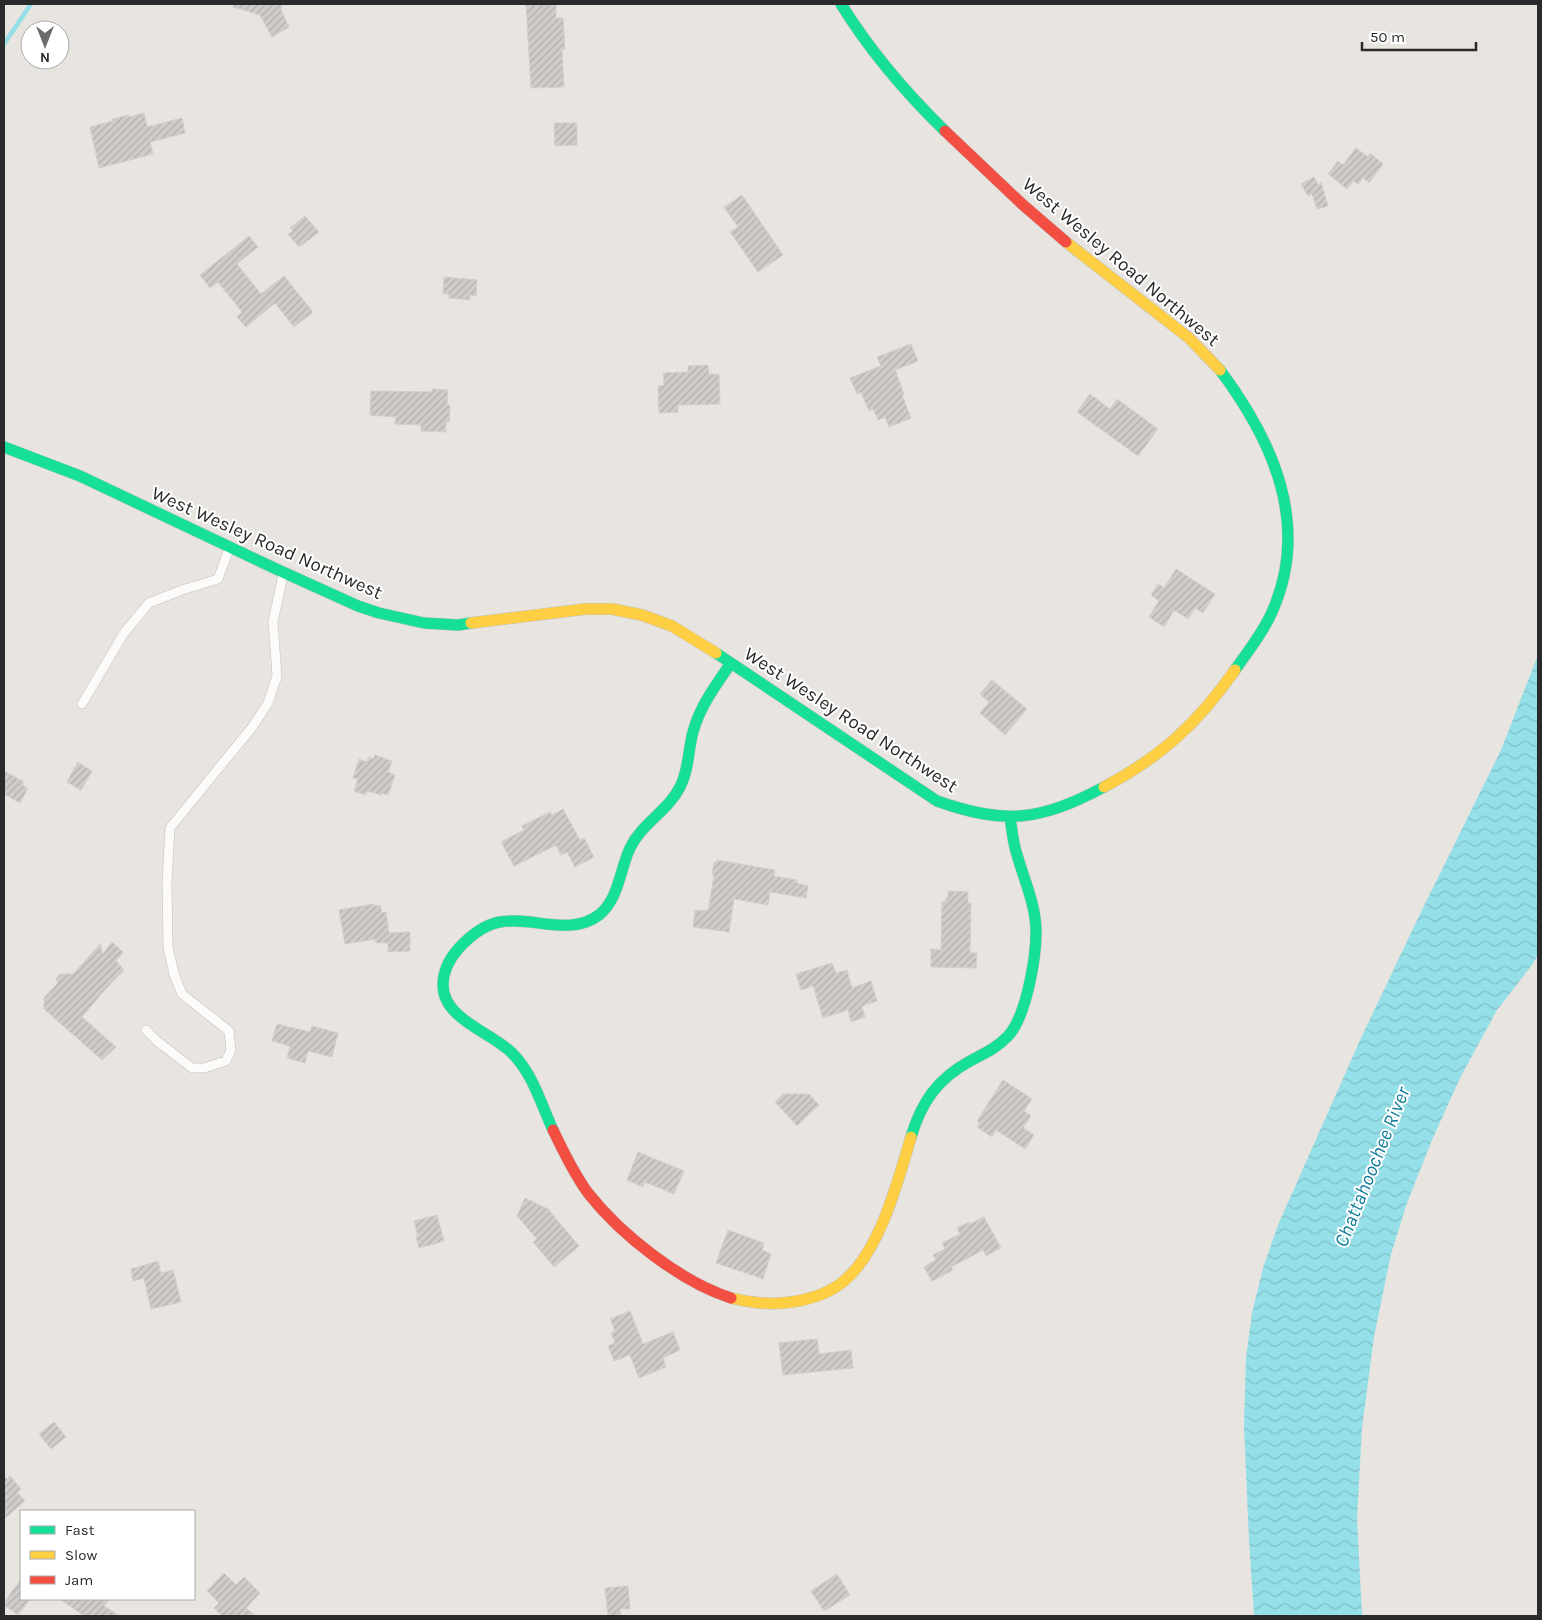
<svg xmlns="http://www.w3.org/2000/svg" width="1542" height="1620" font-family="Karla,sans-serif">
  <defs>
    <pattern id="water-waves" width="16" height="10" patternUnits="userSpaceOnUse" patternTransform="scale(1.25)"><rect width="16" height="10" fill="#95dfe8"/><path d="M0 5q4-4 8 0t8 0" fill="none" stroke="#81c0c7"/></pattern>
    <pattern id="building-hatch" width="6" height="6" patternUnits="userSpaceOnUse" patternTransform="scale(1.25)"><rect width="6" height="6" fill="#cfccc9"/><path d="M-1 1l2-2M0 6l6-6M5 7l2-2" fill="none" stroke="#b2afad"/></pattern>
  </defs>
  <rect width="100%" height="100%" fill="#e8e4e0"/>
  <path fill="url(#water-waves)" d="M1538 655V955L1532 965 1497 1010 1460 1078 1432 1140 1407 1203 1391 1254 1374 1337 1362 1428 1357 1518 1362 1616H1254L1249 1540 1244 1426 1246 1358 1252 1313 1263 1268 1278 1225 1361 1038 1420 914 1501 750Z"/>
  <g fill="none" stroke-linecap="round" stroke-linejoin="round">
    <path stroke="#95dfe8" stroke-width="4.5" d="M4 44 31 4"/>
  </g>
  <path fill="url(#building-hatch)" stroke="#d3d0cc" d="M234 4H282L281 10 289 27 272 37 260 15 233 7Z
    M526 4H556V18H563L565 49H562L564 87 531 88Z
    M144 113 147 127 182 118 185 133 150 142 153 154 99 168 90 127 113 121 112 119 129 115V117Z
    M554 123H577V145L555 146Z
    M1356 148 1368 157 1370 153 1383 164 1369 183 1363 178 1358 184 1353 181 1347 189 1328 174 1338 161 1343 165Z
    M1314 177 1319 186 1321 182 1328 206 1317 209 1312 194 1308 196 1301 184Z
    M742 195 783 255 758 272 730 232 738 227 724 207Z
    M305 216 319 232 299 247 288 234 293 231 290 228Z
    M249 236 258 247 237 264 261 294 284 276 313 312 294 327 275 303 246 327 237 317 242 312 218 282 210 288 200 275Z
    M444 277 477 280 476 296 470 295V300L449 298V294H443Z
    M911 344 918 361 895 370 904 394 902 395 911 418 889 427 885 417 878 420 873 409 869 411 861 392 857 394 850 378 881 366 877 357Z
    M708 365 709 374H719L720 404 678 405V412L659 413 658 386 664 385 663 373 688 372V366Z
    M432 389 448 390 447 405H450L449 422H446V432L421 431V425L395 424 396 417 370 415 371 391 432 392Z
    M1090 394 1110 409 1117 399 1158 429 1138 456 1077 412Z
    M1176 569 1215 594 1203 613 1195 608 1188 619 1174 610 1164 627 1149 617 1159 601 1151 595 1158 584 1164 588Z
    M992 680 1027 709 1005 735 980 713 989 702 980 694Z
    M375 755 392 761 388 772 395 775 388 795 382 793V795L367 791 366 795 354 791 358 779 353 778 359 759 367 762 369 757 373 759Z
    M78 762 92 771 81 790 67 782Z
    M4 771 24 782 22 785 28 788 20 803 4 794Z
    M563 809 580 840 584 838 594 857 575 867 567 852 561 855 556 845 514 866 501 842 524 830 522 826 550 812 552 815Z
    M717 860 775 870 774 876 797 880V883L808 886 806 898 770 892 768 905 734 899 729 932 693 927 695 910 708 911 714 875H712L714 862 717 863Z
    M948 891 968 892V903H971L970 953H977L976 968 931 967V949L941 950 942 902H945L946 898H948Z
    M374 904 375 906 380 905 382 913 386 912 389 933 410 932V951L388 952V943H376L375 939 345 944 339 910Z
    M112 942 123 952 116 961 124 970 102 993 82 1017 116 1047 102 1060 44 1009V998L58 983 56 979 60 974H73L100 944 103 954Z
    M832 963 836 973 847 970 852 988 871 981 877 1001 862 1006 865 1017 851 1022 848 1010 823 1018 813 986 801 990 796 974Z
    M277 1024 310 1032 312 1026 338 1033 332 1057 308 1051 305 1063 287 1058 290 1046 272 1041Z
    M1003 1080 1032 1099 1024 1111 1031 1116 1023 1128 1034 1135 1025 1149 996 1130 992 1137 977 1127 980 1123 977 1121Z
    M783 1094H809L819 1105 797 1126 775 1102Z
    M638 1152 684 1171 674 1194 645 1182 643 1187 627 1180Z
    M525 1198 548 1209 579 1246 554 1267 533 1242 537 1239 517 1216Z
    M437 1215 444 1241 419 1248 416 1236H418L414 1221Z
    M984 1217 1001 1248 986 1256 983 1250 951 1267 953 1270 932 1281 924 1267 936 1260 933 1255 945 1249 942 1243 960 1234 957 1228 969 1222 970 1224Z
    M728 1230 764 1243 762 1250 771 1254 763 1279 716 1263Z
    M158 1261 161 1273 173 1270 181 1302 151 1309 144 1278 133 1281 131 1269Z
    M630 1311 643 1344 673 1332 680 1350 663 1358 666 1367 639 1378 630 1355 614 1361 608 1346 615 1343 611 1333 615 1331 610 1319Z
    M817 1339 819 1354 851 1350 853 1368 783 1375 779 1343Z
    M54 1422 66 1437 51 1449 39 1434Z
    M4 1476 7 1479 10 1476 21 1489 17 1492 25 1501 4 1519Z
    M224 1573 236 1585 244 1577 260 1593 246 1608 255 1616H222L214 1608 219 1603 207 1591Z
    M837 1574 850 1595 824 1611 811 1591Z
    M21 1579V1599H30L18 1615 4 1605V1603Z
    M628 1586 630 1609H620L621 1616H608L605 1588Z
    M60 1599H109L104 1606 119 1616H84Z"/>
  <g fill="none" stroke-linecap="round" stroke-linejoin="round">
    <defs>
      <path id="lane" d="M82 704 124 633 149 603 182 590 218 579 229 549
        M146 1030 157 1041 192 1068H204L226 1061 231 1050 229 1031 182 994 174 974 168 947 167 882 170 828 253 726 268 703 277 676 273 622 283 575"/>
      <path id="fast" d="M841 4C870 51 905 92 945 131
        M1220 370C1273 441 1311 525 1272 612 1263 633 1248 651 1235 670
        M4 447 80 476 274 568 358 606 379 613 424 623 458 625 471 623
        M716 653 937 801C1005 825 1040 821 1104 787
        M553 1130C541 1104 533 1074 512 1053 491 1032 443 1019 443 985 443 971 450 958 459 948 470 936 483 925 500 922 532 916 570 937 599 915 619 899 620 869 630 848 642 823 668 811 680 787 689 770 688 750 693 732 700 706 716 685 731 663
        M911 1137C921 1103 937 1079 970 1061 983 1054 997 1048 1008 1036 1026 1017 1036 959 1036 932 1036 906 1025 882 1018 858 1013 844 1012 831 1010 817"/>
      <path id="slow" d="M1066 242 1189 338 1220 370
        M471 623 585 609H612L642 615 672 626 716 653
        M1104 787C1161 757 1198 723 1235 670
        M731 1298C751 1303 772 1305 792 1302 811 1299 830 1293 844 1281 880 1251 898 1181 911 1137"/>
      <path id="jam" d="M945 131 1022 204 1066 242
        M553 1130C563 1151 574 1174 588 1193 621 1235 681 1282 731 1298"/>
    </defs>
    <use href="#lane" stroke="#c2c1c1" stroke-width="10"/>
    <use href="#fast" stroke="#c2c1c1" stroke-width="12"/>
    <use href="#slow" stroke="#c2c1c1" stroke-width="12"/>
    <use href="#jam" stroke="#c2c1c1" stroke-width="12"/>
    <use href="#lane" stroke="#fcfbfa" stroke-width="9"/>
    <use href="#fast" stroke="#16e098" stroke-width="11"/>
    <use href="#slow" stroke="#ffcf43" stroke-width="11"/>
    <use href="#jam" stroke="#f24e42" stroke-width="11"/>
  </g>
  <g text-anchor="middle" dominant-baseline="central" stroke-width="4" stroke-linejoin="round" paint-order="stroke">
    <g font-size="19" fill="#2a2a2a" stroke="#fff">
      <text transform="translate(1121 262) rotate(40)">West Wesley Road Northwest</text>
      <text transform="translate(267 543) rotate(24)">West Wesley Road Northwest</text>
      <text transform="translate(851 720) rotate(33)">West Wesley Road Northwest</text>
    </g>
    <g font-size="20" font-style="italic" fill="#107d99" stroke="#fff">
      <text transform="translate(1372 1167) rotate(-68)">Chattahoochee River</text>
    </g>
  </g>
  <rect width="1542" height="1620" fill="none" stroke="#2a2a2a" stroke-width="10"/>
  <rect x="20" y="1510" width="175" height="90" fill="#ffffff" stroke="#aaaaaa"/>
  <rect x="30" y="1526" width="25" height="8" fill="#16e098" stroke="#aaaaaa"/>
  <text x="65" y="1535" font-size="15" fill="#2a2a2a">Fast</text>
  <rect x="30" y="1551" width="25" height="8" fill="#ffcf43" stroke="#aaaaaa"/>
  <text x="65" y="1560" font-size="15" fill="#2a2a2a">Slow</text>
  <rect x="30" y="1576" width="25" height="8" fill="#f24e42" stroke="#aaaaaa"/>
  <text x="65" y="1585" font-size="15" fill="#2a2a2a">Jam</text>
  <g transform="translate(45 45) rotate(180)"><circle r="24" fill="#ffffff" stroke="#aaaaaa"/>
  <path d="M0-4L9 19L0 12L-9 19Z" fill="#6c6b6a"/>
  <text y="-8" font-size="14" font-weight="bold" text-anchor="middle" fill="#2a2a2a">N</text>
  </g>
  <path d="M1362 42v8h114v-8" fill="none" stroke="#2a2a2a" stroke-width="2.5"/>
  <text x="1370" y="42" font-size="15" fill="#2a2a2a" stroke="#ffffff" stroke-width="4" paint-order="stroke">50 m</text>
</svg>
